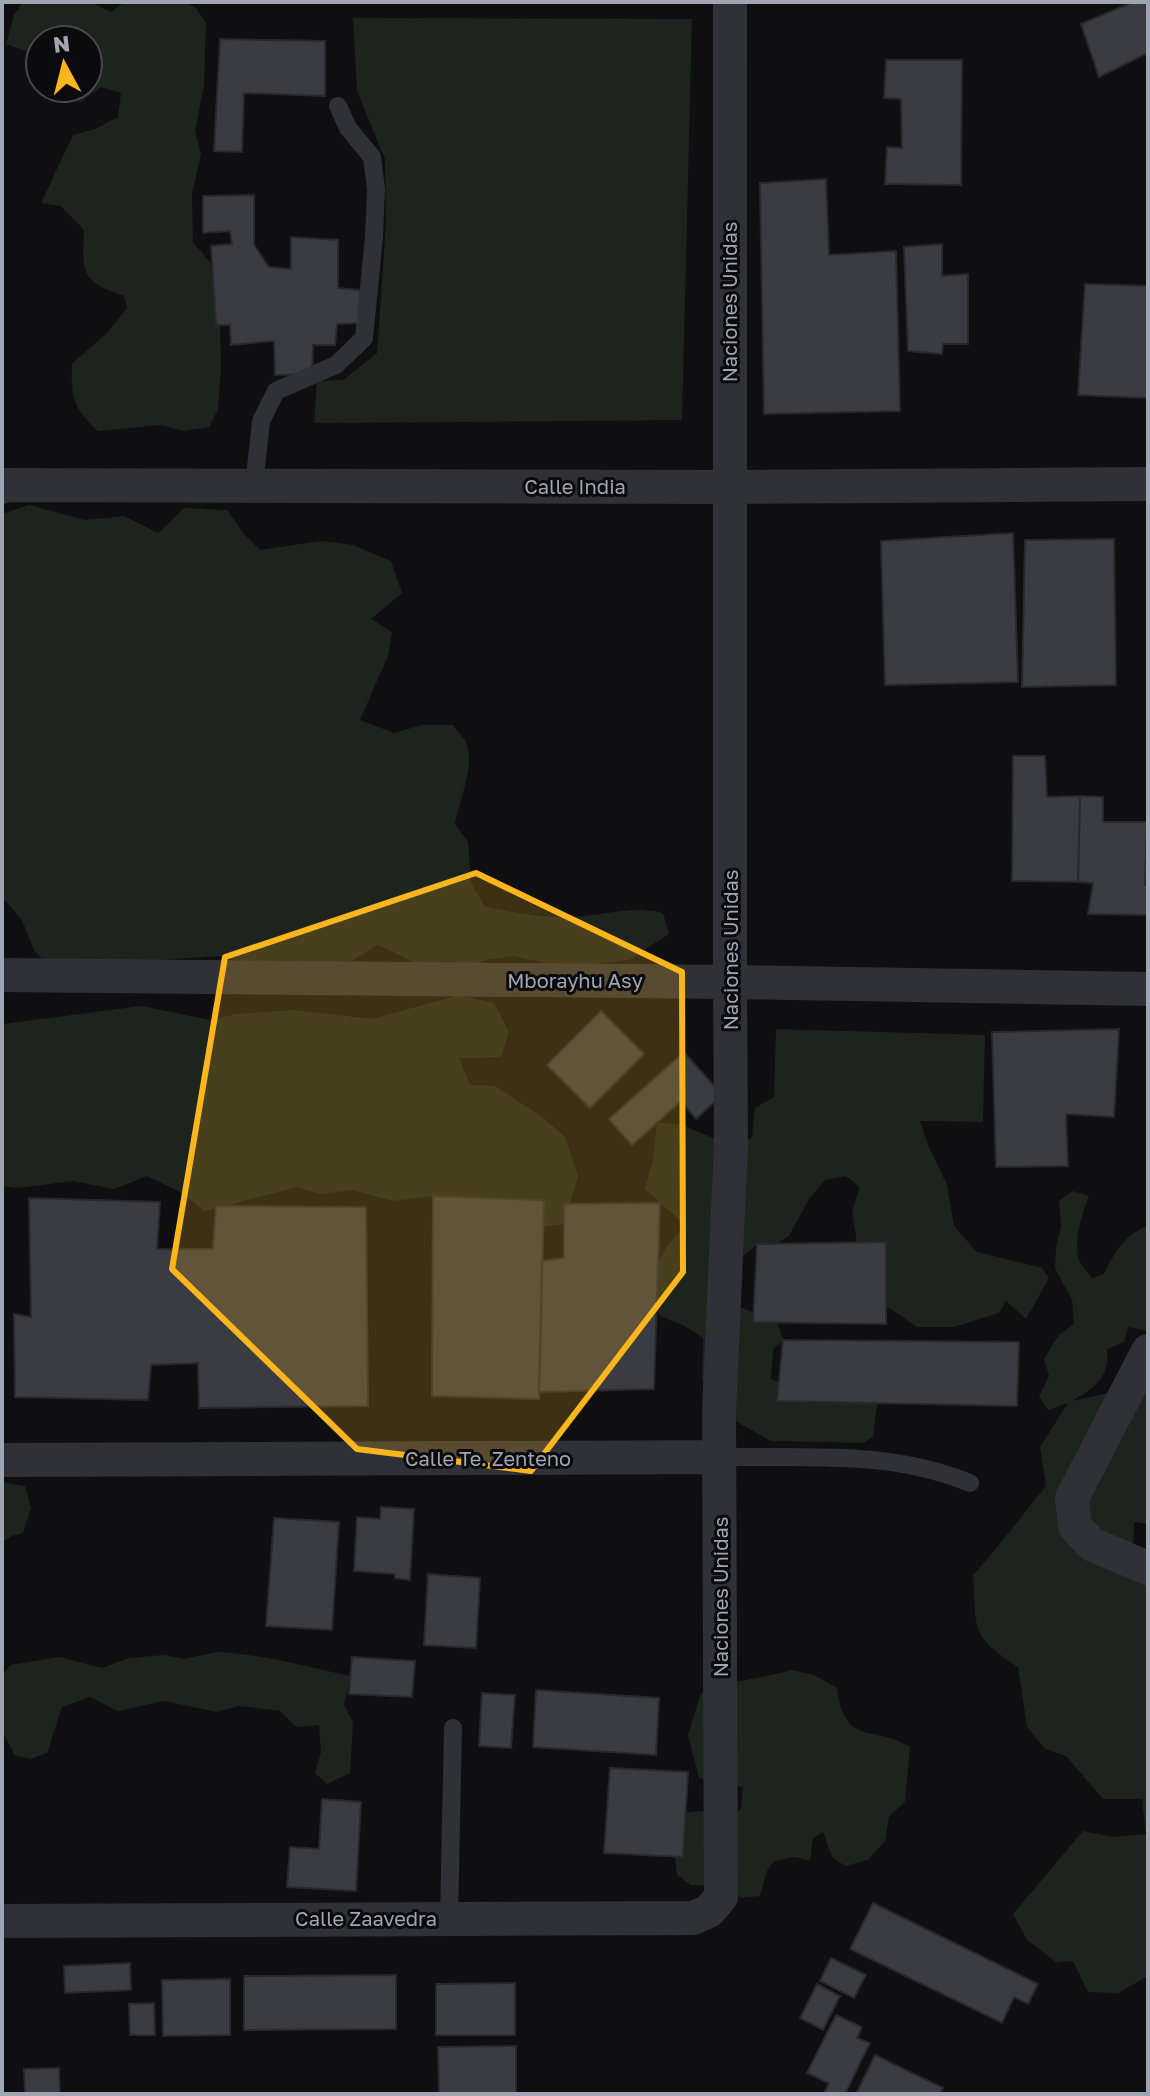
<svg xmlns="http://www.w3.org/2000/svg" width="1150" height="2096" font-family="'Golos Text',sans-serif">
  <rect width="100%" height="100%" fill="#0f0f11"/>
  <path fill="#1c241d" d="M23 2H90L111 12 125 2H185L196 8 206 23 204 85 195 131 201 154 192 194 193 242 210 262 220 322 221 369 218 409 209 427 184 431 161 425 98 431C73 408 71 397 72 364L108 332 127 308 124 296C81 281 82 274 84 230L61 206 41 203 73 135 95 129 118 117 121 93 101 87 81 102 57 94 56 88H88V40H40V56L6 44 14 15Z
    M353 18 692 19 682 420 314 423 317 381 343 380 377 353 386 224 385 159 357 91Z
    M29 505 85 520 124 516 158 533 184 508 227 510 244 534 260 550 321 541 353 545 391 561 402 593 371 619 392 632 388 656 360 720 394 733 422 725H453C456 730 462 735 465 741 477 763 459 800 455 824L468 842 471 882 484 906C513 913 541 918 571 917 602 916 632 905 663 913L669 934 629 960 595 964 555 965 514 956 486 960 465 967 416 963 378 945 340 968 250 966 224 956 48 966 34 950 22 920 2 897V514Z
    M459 995 494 1003 509 1032 501 1057 459 1058 470 1085 495 1086 542 1117 565 1137 578 1176 564 1224 507 1231 492 1198 433 1196 393 1201 353 1190 320 1194 297 1187 205 1211 178 1191 147 1176 114 1189 73 1181 17 1188 2 1186V1024L142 1006 210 1020 237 1014 293 1010 372 1019Z
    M776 1029 985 1035 983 1122 920 1121 928 1145 947 1185 954 1226 977 1252 1042 1268 1049 1278 1026 1319 1006 1301 999 1313 954 1327H917L885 1305 857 1243 852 1211 860 1187 846 1176 825 1180 809 1199 789 1236 776 1244H757L734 1264 735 1305 777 1322 783 1340 773 1349 771 1379 806 1395 863 1390 877 1404 873 1437 863 1443 771 1441 719 1412 702 1379 703 1338 685 1326 660 1316 651 1300 658 1263 667 1246 685 1225 645 1189 653 1160 657 1123 679 1124 738 1148 752 1137 755 1108 774 1097Z
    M1073 1191 1089 1196C1082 1214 1072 1243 1080 1262 1082 1267 1089 1273 1092 1278L1104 1274C1114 1253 1125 1234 1148 1226V1331L1128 1327 1124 1342 1107 1349C1110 1377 1095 1388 1072 1401L1118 1391 1148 1354V1524L1134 1522 1133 1559 1148 1566V1976L1118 1993 1088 1992 1073 1961 1056 1962 1027 1940 1013 1914 1083 1831 1113 1837 1146 1834 1142 1799H1103L1066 1756 1045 1749 1027 1727 1018 1667C969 1635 977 1630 973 1575 999 1547 1021 1516 1046 1486L1040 1447 1068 1403 1048 1410 1039 1397 1049 1376 1044 1359 1059 1335 1074 1324 1072 1300 1055 1268 1056 1247 1061 1226 1059 1201Z
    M2 1482 25 1486 31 1508 23 1533 12 1536 2 1542Z
    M217 1652C262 1654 306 1667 351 1676L344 1704 353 1723 350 1773 327 1784 315 1773 321 1752 319 1725 296 1727 280 1711 239 1706 217 1712 164 1701 118 1711 90 1697 62 1707 47 1753 30 1759 15 1755 2 1731V1677L10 1665 60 1657 102 1668 129 1658 164 1655 184 1659Z
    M792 1670 814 1675 837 1688C845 1748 873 1724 910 1747L905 1802 889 1816 885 1841 868 1860 845 1866 832 1857 823 1832 813 1838 810 1861 795 1857 774 1861 767 1871 760 1896 741 1898 730 1887 691 1885 677 1875 673 1839 685 1813 702 1811 730 1822 741 1808 743 1787 699 1778 688 1735 701 1693C730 1679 762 1679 792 1670Z"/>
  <path fill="#3b3c41" stroke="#29292d" stroke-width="2" d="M1133 2H1145L1148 9V53L1099 77 1081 24Z
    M220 39 325 41V96L244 93 242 152 214 151Z
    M886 60H962L961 185 885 184 887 147 902 148 901 99 884 98Z
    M826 179 829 255 896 251 900 411 764 414 760 183Z
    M254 195V245L269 267 291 269V237L338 240V288L360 290 361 323 337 324 335 345H313L312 374 275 375 274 341 231 345 230 325H216L211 246 232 244 230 231 203 233V196Z
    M942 244V276L968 274V344H943L942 354 908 351 904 247Z
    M1085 284 1148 286 1147 398 1078 395Z
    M1013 533 1018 682 885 685 881 541Z
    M1114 539 1116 685 1022 687 1025 540Z
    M1013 756H1045L1047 797 1080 796 1078 882 1012 881Z
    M1080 796 1103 797V822H1147L1145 885H1148V915L1088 914 1093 883 1078 882Z
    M601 1011 644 1054 590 1108 547 1065Z
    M1119 1029 1114 1117 1066 1114 1068 1166 996 1167 992 1032Z
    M684 1052 722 1095 696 1119 681 1101 632 1145 609 1119Z
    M433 1196 544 1200 539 1399 432 1396Z
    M29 1198 160 1202 157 1249H213L216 1206 366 1207 368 1406 199 1408 198 1363 151 1365 148 1400 15 1397 14 1314 31 1317Z
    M660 1203 654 1389 539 1392 542 1261 564 1258V1204Z
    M886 1242V1324L753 1322 757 1244Z
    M783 1340 1019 1342 1017 1406 777 1401Z
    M381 1507 414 1509 410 1580 395 1578V1574L354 1571 357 1517 380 1519Z
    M274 1518 339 1522 332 1630 266 1626Z
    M428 1574 480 1578 476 1648 424 1645Z
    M352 1657 415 1661 412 1697 349 1694Z
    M536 1690 659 1698 656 1755 533 1747Z
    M482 1693 515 1695 511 1748 479 1746Z
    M610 1768 688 1772 683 1857 604 1853Z
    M322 1799 361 1802 356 1891 287 1887 290 1847 319 1849Z
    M873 1903 1038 1984 1028 2004 1014 1997 1002 2023 850 1949Z
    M831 1958 866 1975 854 1998 820 1981Z
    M130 1963 131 1990 65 1993 64 1966Z
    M396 1975V2029L244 2030V1976Z
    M230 1979V2035L163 2036 162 1980Z
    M515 1983V2035H436V1984Z
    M817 1984 840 1996 823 2030 800 2018Z
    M154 2003 155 2035H130L129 2004Z
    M836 2015 862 2027 857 2038 870 2043 845 2094H824L829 2083 807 2073Z
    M516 2046V2094H439L438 2047Z
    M875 2055 943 2088 940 2094H856Z
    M59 2068 60 2094H25L24 2069Z"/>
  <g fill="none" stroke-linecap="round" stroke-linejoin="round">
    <path stroke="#303136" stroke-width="18" d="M254 486 261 421 276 391 336 365 364 338 374 237 376 189 372 157 348 128 338 106
      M719 1457C806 1458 889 1450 970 1483
      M449 1918 453 1728"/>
    <path stroke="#303136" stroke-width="34" d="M2 487 7 485 729 487 1148 484
      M2 975 730 982 1148 989
      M1148 1351 1072 1498 1075 1526 1091 1544 1148 1568
      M2 1460 719 1457
      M2 1921 693 1918 709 1911 721 1897 719 1412 731 1144 730 982V2"/>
  </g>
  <path fill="#fbb61d" fill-opacity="0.2" stroke="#fbb61d" stroke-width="6" stroke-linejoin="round" d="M476 873 682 972 683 1272 531 1471 357 1449 172 1269 225 957Z"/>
  <g text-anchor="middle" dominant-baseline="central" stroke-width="6" stroke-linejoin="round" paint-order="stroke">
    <g font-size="20" fill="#a0a5b3" stroke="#0b0a0c">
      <text transform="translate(729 302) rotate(-90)">Naciones Unidas</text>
      <text x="575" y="486">Calle India</text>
      <text transform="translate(730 950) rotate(-90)">Naciones Unidas</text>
      <text x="575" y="980">Mborayhu Asy</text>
      <text x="488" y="1458">Calle Te. Zenteno</text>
      <text transform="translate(720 1597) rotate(-90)">Naciones Unidas</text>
      <text x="366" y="1918">Calle Zaavedra</text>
    </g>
  </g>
  <rect width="1150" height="2096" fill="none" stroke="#a0a5b3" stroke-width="8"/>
  <g transform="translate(64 64) rotate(353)"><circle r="38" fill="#0b0a0c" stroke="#47484f" stroke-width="2"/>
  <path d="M0-6L14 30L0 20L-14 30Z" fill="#fbb61d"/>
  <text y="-12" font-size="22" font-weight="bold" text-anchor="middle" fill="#a0a5b3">N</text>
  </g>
</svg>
